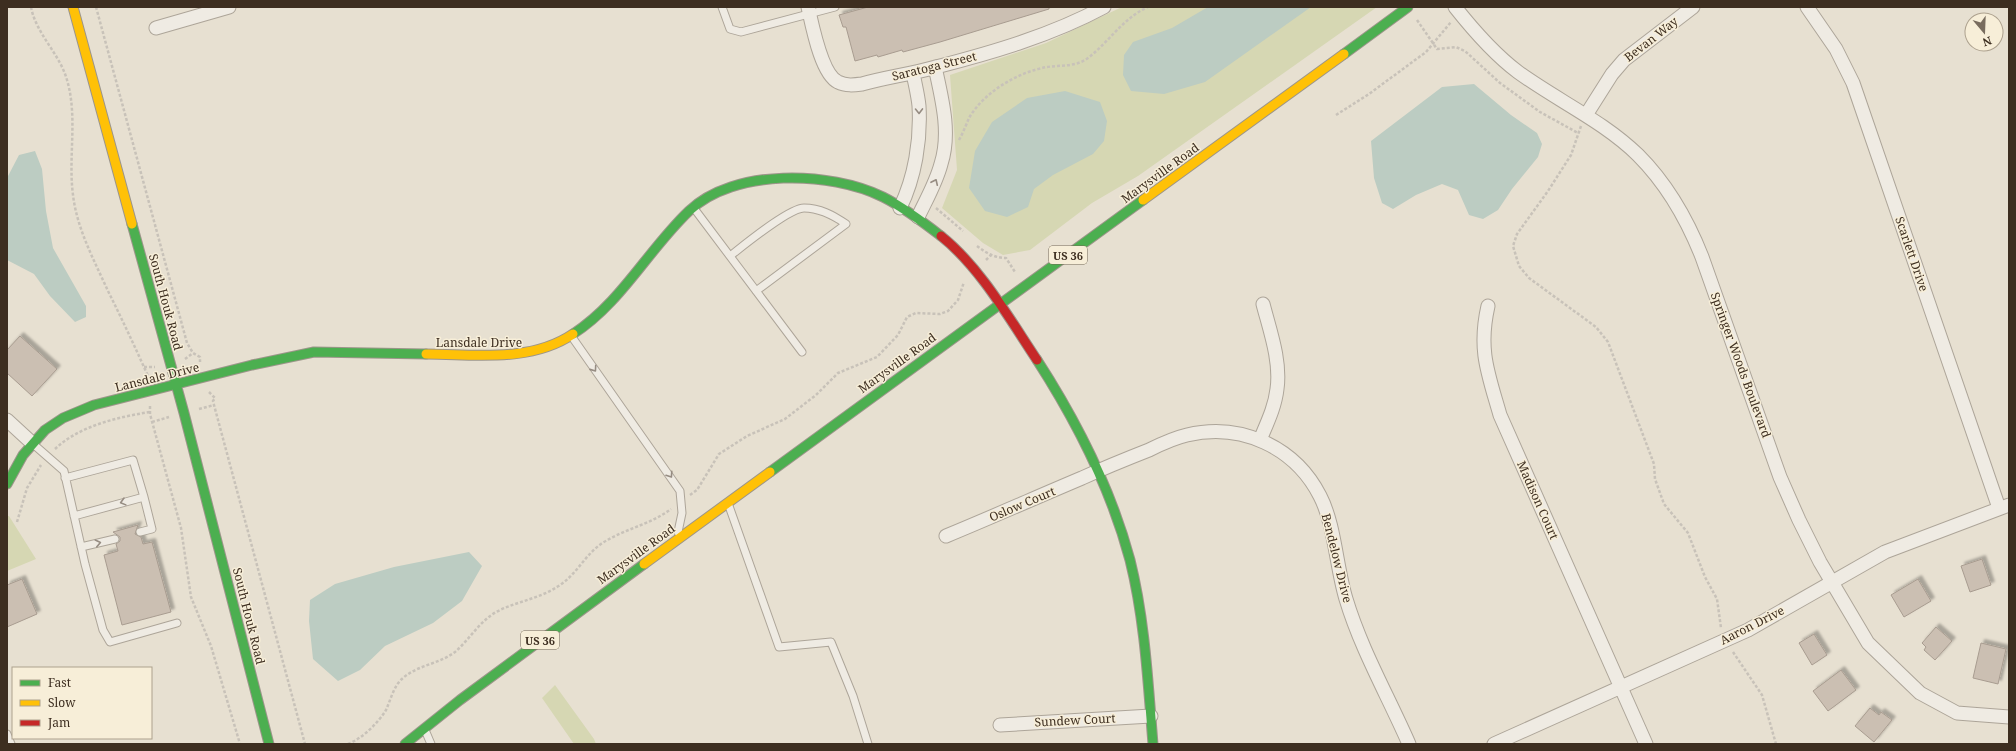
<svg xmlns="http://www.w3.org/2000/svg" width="2016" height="751" font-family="'Noto Serif',serif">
  <defs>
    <filter id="shadow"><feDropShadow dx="3.5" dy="-3.5" stdDeviation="1" flood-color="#0004"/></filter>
  </defs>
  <rect width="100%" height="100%" fill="#e7e0d1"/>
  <path fill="#d6d7b3" d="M1122 7H1377L1138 176 1092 203 1030 250 1003 255 983 243 942 208 957 170 950 75 1046 43Z
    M7 516H9L36 559 7 571Z
    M555 685 594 739 596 744H574L542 698Z"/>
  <path fill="#bcccc2" d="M1208 7H1311L1205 82 1164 94 1131 91 1123 75 1124 55 1133 42 1172 28Z
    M1474 84 1511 115 1537 133 1542 144 1538 157 1512 189 1498 210 1483 219 1469 215 1458 190 1442 184 1416 195 1393 209 1382 203 1374 178 1371 141 1442 87Z
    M1065 91 1100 102 1107 121 1104 141 1093 154 1053 175 1034 189 1028 207 1007 217 985 211 969 188 975 151 992 122 1027 98Z
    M35 151 42 169 46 211 53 248 86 306V317L75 322 50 296 34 274 7 260V178L19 155Z
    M469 552 482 566 462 601 433 623 385 646 360 670 338 681 313 659 309 621 310 600 335 584 394 567Z"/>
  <path fill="#cbbfb2" stroke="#a89c90" filter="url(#shadow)" d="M868 7H1049V9L940 42 903 52 902 50 878 57 877 55 855 61 846 27H843L839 15Z
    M20 336 57 369 32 396 7 373V350Z
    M138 525 135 534 141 537 143 544 152 542 171 612 122 625 104 555 118 551 116 544 120 541V537L113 532Z
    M1982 559 1991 585 1970 592 1961 566Z
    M22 579 37 614 7 627V585Z
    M1918 579 1931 601 1904 617 1891 595Z
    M1936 627 1952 641 1935 660 1924 650 1926 647 1922 643Z
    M1814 634 1827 655 1812 665 1799 643Z
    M1981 643 2006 649 1998 684 1973 678Z
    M1841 670 1856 690 1828 711 1813 691Z
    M1870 708 1879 715 1881 712 1892 720 1874 742 1855 726Z"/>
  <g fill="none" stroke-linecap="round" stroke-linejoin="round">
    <defs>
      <path id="lane" d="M722 7 730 29 741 32 835 7
        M693 207 802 352
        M730 256C743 246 789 208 804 208 820 208 833 215 846 224L756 291
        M572 337 680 491 682 513 678 532
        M32 443 64 471 85 564 103 630 110 642 177 623
        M65 478 133 460 144 497
        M729 506 779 647 831 642 853 696 868 744
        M74 516 144 497 152 529 140 532
        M81 547 115 539
        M425 730 431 744
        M7 734 11 744"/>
      <path id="street" d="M808 7C812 24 821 74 838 82 846 86 854 85 862 84 887 77 912 74 936 67 994 52 1052 35 1104 7
        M1455 7C1474 31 1494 54 1518 72 1558 101 1603 121 1638 155 1667 184 1687 219 1702 257L1780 477 1799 520 1820 562 1868 643 1920 693 1957 713 2009 717
        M1807 7 1836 49 1853 83 1999 508
        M156 28 229 7
        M1586 115 1612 74 1624 60 1693 7
        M900 208C915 177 921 140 919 106 918 95 915 84 913 73
        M918 217C926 200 936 183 941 164 951 133 942 99 935 67
        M1488 306C1478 350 1488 373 1500 415L1646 744
        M7 420 32 443
        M1260 440C1267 423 1275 407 1277 389 1281 361 1270 331 1263 304
        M946 536C992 517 1037 497 1082 478 1104 468 1126 459 1149 450 1161 444 1174 438 1187 435 1241 422 1295 447 1320 496 1335 525 1336 566 1346 599 1361 649 1388 696 1409 744
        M1000 725 1151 716
        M1494 744 1748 630 1885 552 2009 505"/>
      <path id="fast" d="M1344 54 1408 7
        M132 224 184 413 269 744
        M573 334C621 303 648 250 689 211 734 168 830 171 883 197 903 207 923 222 941 236
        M1037 360C1077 422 1111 489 1130 560 1145 620 1148 683 1153 744
        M770 472 1143 200
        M7 484 23 455 45 430 63 418 94 405 252 365 314 352 426 354
        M405 744 460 700 644 564"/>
      <path id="slow" d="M73 7 132 224
        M1143 200 1344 54
        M426 354C475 354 530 363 573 334
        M644 564 770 472"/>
      <path id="jam" d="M941 236C980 267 1009 318 1037 360"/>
    </defs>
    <use href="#lane" stroke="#ada599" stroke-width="9"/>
    <use href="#street" stroke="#ada599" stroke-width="15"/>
    <use href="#fast" stroke="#9c958a" stroke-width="11"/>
    <use href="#slow" stroke="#9c958a" stroke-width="11"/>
    <use href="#jam" stroke="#9c958a" stroke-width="11"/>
    <path stroke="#c8c2b9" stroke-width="2.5" stroke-dasharray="3 2" stroke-linecap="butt" d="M31 7C36 34 60 54 67 80 78 117 68 157 73 195 77 229 94 260 108 291 122 319 135 347 148 376
      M96 7 187 343 193 353 200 357V362
      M1417 20 1437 49 1456 47 1465 51 1500 83 1540 112 1578 133
      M1336 115 1369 94 1426 52 1451 22
      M1581 126 1571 155 1548 191 1517 234 1513 246 1519 266 1529 278 1596 327 1608 342 1654 464 1655 479 1664 504 1688 533 1705 577 1717 599 1721 628
      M959 140C963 133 966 125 969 118 984 92 1018 72 1047 67 1061 65 1076 67 1088 58 1109 42 1123 18 1148 7
      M936 208 963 231
      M977 246C986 253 995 258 1006 258L1015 272
      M986 260 991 255
      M185 359 193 353
      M144 367H155
      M209 392 215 398 213 401 214 405 305 744
      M150 406V414L181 528 191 597 211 646 240 744
      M199 409 214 405
      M152 422 169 417
      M55 449C79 426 118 417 150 412
      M690 495 697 490 719 454 747 436 785 419 816 395 838 373 877 357 898 335 907 317 916 313 940 314 948 311 958 300 964 282
      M17 522 27 488 41 465
      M1733 652 1762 695 1776 744
      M348 744C363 738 378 723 386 710 391 699 394 685 403 678 418 665 439 664 455 652 469 640 479 622 496 612 517 601 540 599 560 585 577 574 586 553 604 542 625 529 651 524 671 509"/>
    <use href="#lane" stroke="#efebe3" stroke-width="7"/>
    <use href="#street" stroke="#efebe3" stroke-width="13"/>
    <use href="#fast" stroke="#4caf50" stroke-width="9"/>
    <use href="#slow" stroke="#ffc107" stroke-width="9"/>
    <use href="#jam" stroke="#c62828" stroke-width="9"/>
  </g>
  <defs><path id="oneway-chevron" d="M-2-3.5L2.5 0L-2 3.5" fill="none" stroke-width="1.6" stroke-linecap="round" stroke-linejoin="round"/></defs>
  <g stroke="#968c82">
    <use href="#oneway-chevron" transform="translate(919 111) rotate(89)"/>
    <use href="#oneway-chevron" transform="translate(935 182) rotate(-65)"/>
    <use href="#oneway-chevron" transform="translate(594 369) rotate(55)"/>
    <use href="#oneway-chevron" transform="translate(670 475) rotate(56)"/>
    <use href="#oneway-chevron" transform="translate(123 502) rotate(165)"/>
    <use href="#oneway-chevron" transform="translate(98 543) rotate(-13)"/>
  </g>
  <g text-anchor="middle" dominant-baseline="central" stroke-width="3" stroke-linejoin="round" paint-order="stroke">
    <g fill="#f7eed8" stroke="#756857" stroke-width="1">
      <rect x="1049" y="246" width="38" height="18" rx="3"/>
      <rect x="521" y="631" width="38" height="18" rx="3"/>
    </g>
    <g font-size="11" font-weight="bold" fill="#3d2e20">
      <text x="1068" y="255">US 36</text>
      <text x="540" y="640">US 36</text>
    </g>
    <g font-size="12" fill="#3d2e20" stroke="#f7eed8">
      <text transform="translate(1651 39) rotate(-38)">Bevan Way</text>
      <text transform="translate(934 66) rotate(-14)">Saratoga Street</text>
      <text transform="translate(1160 173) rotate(-36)">Marysville Road</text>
      <text transform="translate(1912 254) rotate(71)">Scarlett Drive</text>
      <text transform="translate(166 302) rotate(75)">South Houk Road</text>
      <text x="479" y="342">Lansdale Drive</text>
      <text transform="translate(897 363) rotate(-36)">Marysville Road</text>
      <text transform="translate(1741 365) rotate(70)">Springer Woods Boulevard</text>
      <text transform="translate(157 377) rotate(-14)">Lansdale Drive</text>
      <text transform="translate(1538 500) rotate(66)">Madison Court</text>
      <text transform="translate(1022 504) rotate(-23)">Oslow Court</text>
      <text transform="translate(636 554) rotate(-36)">Marysville Road</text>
      <text transform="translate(1337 558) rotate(76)">Bendelow Drive</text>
      <text transform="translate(249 616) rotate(76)">South Houk Road</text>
      <text transform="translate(1752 625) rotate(-27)">Aaron Drive</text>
      <text transform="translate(1075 720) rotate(-3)">Sundew Court</text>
    </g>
  </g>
  <rect width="2016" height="751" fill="none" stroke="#3d2e20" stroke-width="16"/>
  <rect x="12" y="667" width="140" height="72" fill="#f7eed8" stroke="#ada18e"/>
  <rect x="20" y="680" width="20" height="6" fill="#4caf50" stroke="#ada18e"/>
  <text x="48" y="687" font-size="12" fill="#3d2e20">Fast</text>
  <rect x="20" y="700" width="20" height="6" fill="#ffc107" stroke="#ada18e"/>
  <text x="48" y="707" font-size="12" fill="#3d2e20">Slow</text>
  <rect x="20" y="720" width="20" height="6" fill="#c62828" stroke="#ada18e"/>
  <text x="48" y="727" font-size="12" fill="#3d2e20">Jam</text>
  <g transform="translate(1984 32) rotate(161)"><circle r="19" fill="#f7eed8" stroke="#ada18e"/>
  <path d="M0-3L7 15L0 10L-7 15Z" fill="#786c5e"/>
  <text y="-6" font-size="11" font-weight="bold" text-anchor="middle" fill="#3d2e20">N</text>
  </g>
</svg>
